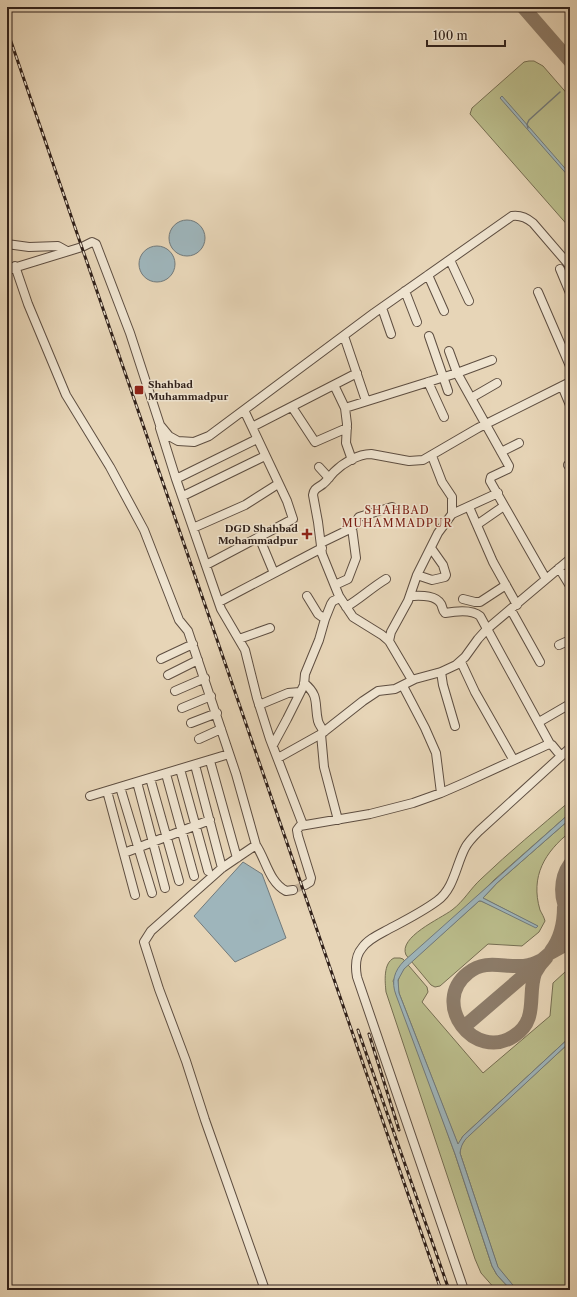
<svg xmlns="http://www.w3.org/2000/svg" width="577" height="1297" font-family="'Libre Caslon Text',serif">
  <rect width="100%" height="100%" fill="#e7d5b7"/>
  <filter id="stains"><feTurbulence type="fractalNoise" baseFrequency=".005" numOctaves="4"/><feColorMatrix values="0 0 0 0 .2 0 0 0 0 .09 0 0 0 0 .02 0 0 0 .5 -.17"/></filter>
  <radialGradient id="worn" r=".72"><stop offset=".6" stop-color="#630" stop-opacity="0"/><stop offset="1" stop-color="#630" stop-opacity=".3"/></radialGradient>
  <path fill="#babc8b" stroke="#766e52" d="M529 61H534L543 66 570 97V228L470 114 472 108 524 62Z
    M570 801V813L494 880 412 961 479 901H481L537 926 483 898 497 883 570 819V832C545 852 530 876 540 910 542 914 544 917 545 921L539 932 522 946 488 944 440 986 435 987 431 985 406 955C398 937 440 919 452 910 464 901 470 889 481 879 509 852 540 827 570 801Z
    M394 958H400L403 959 427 987 428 992 422 1002 483 1073 550 1016 553 983 565 972 570 970V1037L463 1136 458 1145 399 993C396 981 399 974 407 965L404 961 393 981 455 1154 492 1266 497 1275 511 1290H496L481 1273 475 1259 386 992C385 982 383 963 394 958Z
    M570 1042V1288L568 1290H517L498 1268 460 1153 461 1146 466 1138Z"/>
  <path fill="#9eb5bb" stroke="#727a7b" d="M502 96 570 174V178L500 98Z
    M169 238a18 18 0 1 1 36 0a18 18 0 1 1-36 0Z
    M139 264a18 18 0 1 1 36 0a18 18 0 1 1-36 0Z
    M570 813V819L497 883 483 898 538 926 536 928 481 901H479L404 969 398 980 399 993 458 1144 463 1136 570 1037V1042L470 1135C464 1140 461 1145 460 1153L498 1267 517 1290H511L497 1275 492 1266 455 1154 396 995C391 982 394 971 404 961Z
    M243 862 262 874 286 938 235 962 194 916Z"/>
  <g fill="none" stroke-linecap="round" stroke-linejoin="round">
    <path stroke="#727a7b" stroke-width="1.5" d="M528 128 527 124 529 120 560 92"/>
    <path stroke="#8c7b68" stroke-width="14" d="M523 7 570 61
      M570 864C560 878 559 900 570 915
      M551 951C561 938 564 922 564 907
      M546 958C542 962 538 967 535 973 527 995 539 1020 514 1036 474 1062 430 1003 468 973 487 957 508 970 529 965 535 964 540 961 546 958Z
      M465 1026 550 953 570 942"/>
    <path stroke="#c3b198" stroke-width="8" stroke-dasharray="8 4" stroke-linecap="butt" d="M293 890 305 885"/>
    <defs>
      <path id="minor" d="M7 244 29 247 58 246 67 251
        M450 260 469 301
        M15 266 28 304 66 395 110 467 144 530 179 620 188 631 236 774 256 845
        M560 269 570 293
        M7 270 82 247 92 242 96 244 130 333 160 425 169 436 178 441 194 442 209 436 374 313 512 216C519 215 527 218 533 223L570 266
        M428 275 444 311
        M405 291 417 322
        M538 292 570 366
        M382 308 391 334
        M344 336 366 401
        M429 336 448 391
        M449 351 457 373 509 466 508 469 491 477 490 481 546 579
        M428 382 444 417
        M334 385 345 408 347 424 346 443 352 460
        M562 386 570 405
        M471 398 497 383
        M292 407 315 442 347 428
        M345 408 457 373 492 360
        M252 427 357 373
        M160 428 176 479 221 609 245 650 257 698 270 739 303 825
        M501 452 519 443
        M568 465 570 468
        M319 467 329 478
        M176 479 257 439
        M183 496 265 456
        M469 507 493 562 517 605
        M452 514 498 493
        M478 524 504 506
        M193 528 245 505 278 484
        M259 537 274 573
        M321 543 352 528 359 517 392 507
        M206 565 293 519 287 501 244 410
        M559 568 570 586
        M417 575 432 580 445 577 446 575 443 565 431 548
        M335 585 348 579 356 558 352 528
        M307 596 318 614 325 619
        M410 596C419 596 435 594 441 604 443 608 442 610 445 613 456 611 472 609 480 616L550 744
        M463 599 475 602H480L506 585
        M219 602 322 548
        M346 607C360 599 371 588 386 579
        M511 610 540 662
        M239 639 270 628
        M389 641 391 632 408 601 417 575 438 533 452 514V497L442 482 432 456
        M559 645 570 640
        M161 659 193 644
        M461 662 475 692 513 759
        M441 672 443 685 455 726
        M168 675 198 660
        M412 680 389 641 382 635 353 617 339 596 322 554 318 522 313 495C314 488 318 488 323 484 327 481 330 476 334 472 343 463 358 454 371 454L409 461 423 460 478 428 570 382
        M304 683C320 696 314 704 318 721 319 725 322 728 324 732
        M403 686 425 728 436 753 441 793
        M175 691 205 678
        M259 705 288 693 300 692
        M182 708 211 696
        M539 722 570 704
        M191 723 217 713
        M321 734 324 767 338 820
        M199 739 221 729
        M273 745 287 719 304 685 305 674 319 640 325 619 331 604 333 601 340 598
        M278 758 321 734 363 701 378 691 395 689 415 679 441 672 456 665 465 657 478 639 487 629 570 559
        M210 761 237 858
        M195 765 222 868
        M180 769 208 871
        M166 774 194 876
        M150 778 179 881
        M137 782 165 888
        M120 787 152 893
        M107 791 135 895
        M90 796 229 754
        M124 853 210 820
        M305 885 310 882 311 878 298 836 297 830 300 826 370 814 413 803 441 793 464 783 549 744 552 745 561 756
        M265 1290 205 1120 186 1061 159 989 144 942 151 931 222 868 256 845C266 860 269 882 286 891L293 890
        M464 1290 357 977C355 966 355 956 362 948 368 939 380 934 389 929 406 920 422 912 437 901 454 889 456 865 465 848 468 842 474 836 479 831L570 748"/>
    </defs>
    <use href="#minor" stroke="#5e4e41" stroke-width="10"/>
    <use href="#minor" stroke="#efe4d0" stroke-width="8"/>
    <defs>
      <path id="rail" d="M7 30 441 1290
        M358 1030 449 1290
        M369 1034 399 1130"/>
    </defs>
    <use href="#rail" stroke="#31211a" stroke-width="3"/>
    <use href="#rail" stroke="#efe4d0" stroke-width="1.5" stroke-dasharray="4.5" stroke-linecap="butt"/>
  </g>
  <g fill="#8f2418" stroke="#efe4d0" stroke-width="1.5">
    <rect x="134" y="385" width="10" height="10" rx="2"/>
    <path d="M305 528h4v4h4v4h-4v4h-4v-4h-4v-4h4z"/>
  </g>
  <g text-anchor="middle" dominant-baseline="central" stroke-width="3" stroke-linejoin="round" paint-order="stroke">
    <g font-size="10" font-weight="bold" fill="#31211a" stroke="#efe4d0" text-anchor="start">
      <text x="148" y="384">Shahbad<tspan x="148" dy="12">Muhammadpur</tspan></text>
      <text x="298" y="528" text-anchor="end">DGD Shahbad<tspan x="298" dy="12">Mohammadpur</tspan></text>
    </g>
    <g font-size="11" letter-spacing="1" fill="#7a1f14" stroke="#efe4d0">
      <text x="397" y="510">SHAHBAD<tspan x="397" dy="13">MUHAMMADPUR</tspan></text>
    </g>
  </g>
  <rect width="577" height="1297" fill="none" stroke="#e7d5b7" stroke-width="24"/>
  <rect x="8" y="8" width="561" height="1281" fill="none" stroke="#31211a" stroke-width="2"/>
  <rect x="12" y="12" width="553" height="1273" fill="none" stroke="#31211a"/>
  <path d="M427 40v6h78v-6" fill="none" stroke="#31211a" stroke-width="2"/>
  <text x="433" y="40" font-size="12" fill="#31211a" stroke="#efe4d0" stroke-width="3" paint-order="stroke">100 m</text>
  <rect width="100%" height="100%" filter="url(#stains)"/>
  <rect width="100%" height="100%" fill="url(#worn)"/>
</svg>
